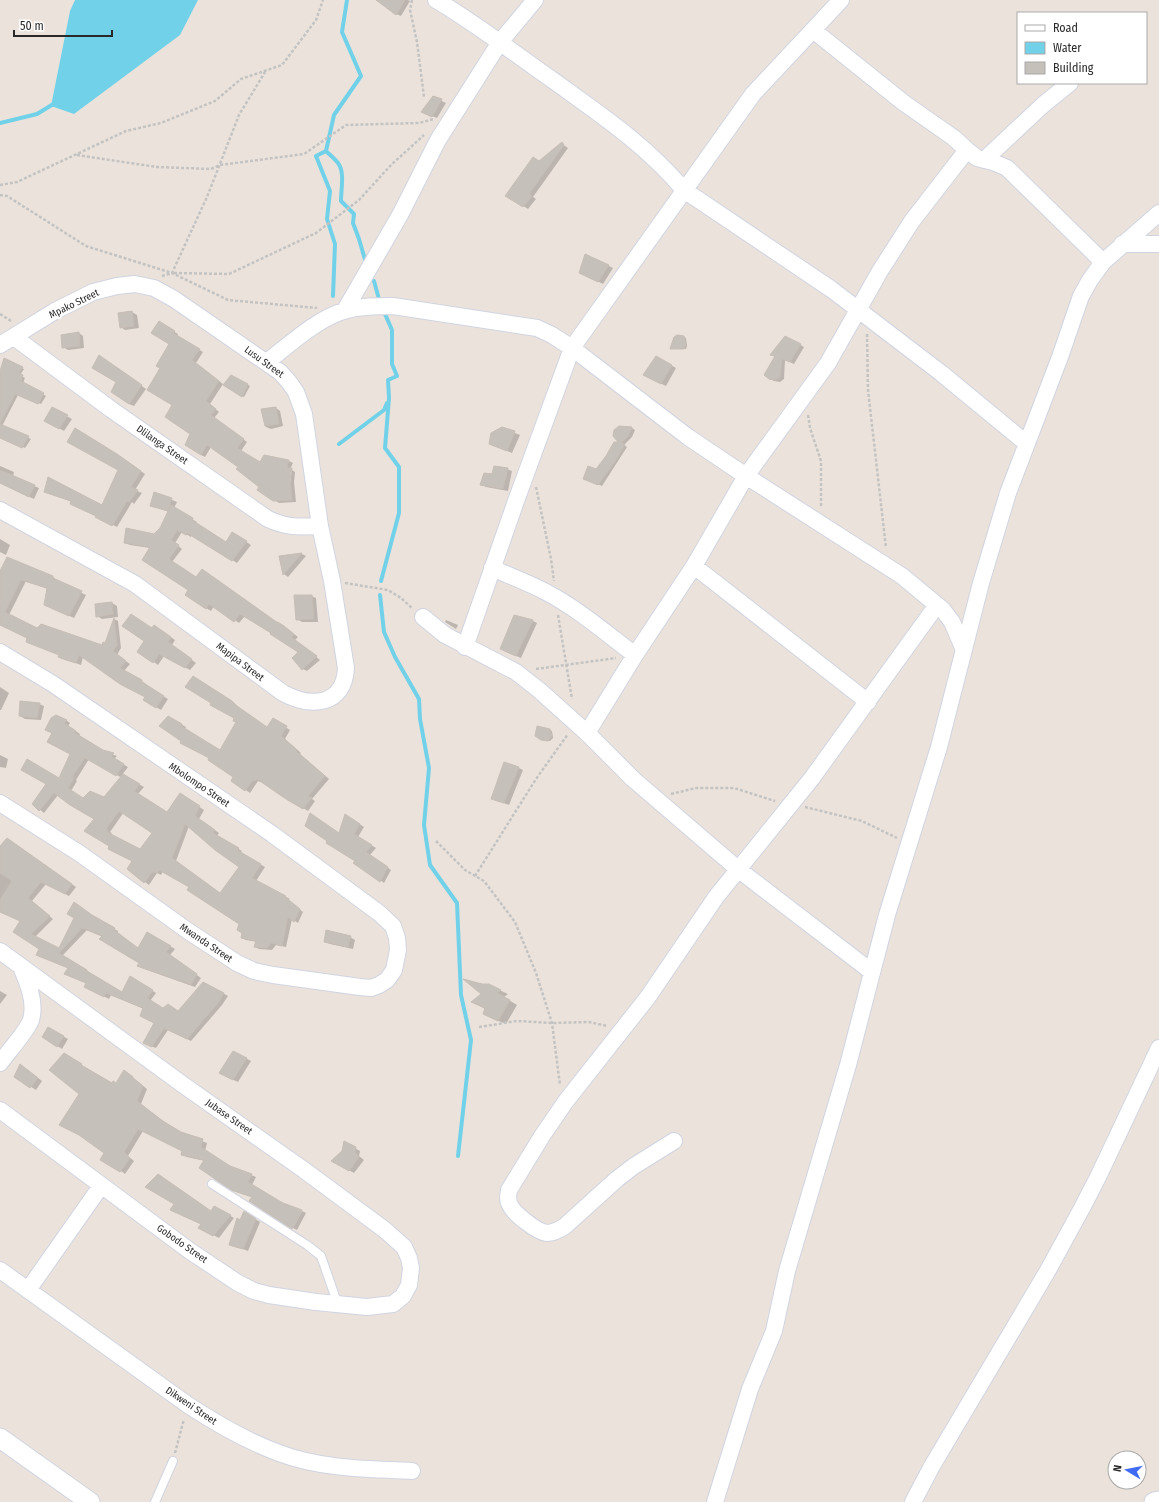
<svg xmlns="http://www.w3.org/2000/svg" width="1159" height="1502" font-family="'Fira Sans Condensed',sans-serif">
  <rect width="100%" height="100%" fill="#ebe3db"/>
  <path fill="#71d1e9" d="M75 0H198L180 35 74 114 51 106 70 11Z"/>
  <path fill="#0003" fill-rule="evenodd" d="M382 0H408L410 1 401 16 396 14Z
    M433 97 446 103 437 118 427 114Z
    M562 144 568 148 533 197 536 199 528 209 507 196 540 162Z
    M586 255 613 268 603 284 585 275Z
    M132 312 137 315 139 328 125 330 121 327 119 314Z
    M159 323 178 334 177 337 203 352 196 363 223 384 210 404 219 412 214 418 247 442 241 451 260 463 289 461 293 463 290 469V484L292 470 295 472 294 482 296 502 279 503 258 490 260 487 239 467 211 447 205 457 201 455 192 433 173 405 161 368 170 344Z
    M79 333 83 336 84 348 68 350 63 347Z
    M684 337 686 338 687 346 686 349 671 348Z
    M786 337 804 347 794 364 785 360 784 379 780 382 774 381 770 379 776 357 772 354Z
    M656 357 676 368 666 386 649 378Z
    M104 359 146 389 134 406 129 404Z
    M5 360 24 369 20 375 25 378 23 383 46 396 41 404 18 395 2 426 31 439 25 448 5 439 0 436V380Z
    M231 376 250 386 244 397 225 385Z
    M52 408 72 419 64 431 46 421Z
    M276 408 280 411 283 426 271 429 266 427 262 409Z
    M619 427 632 428 635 430 632 437 624 445 627 447 602 486 588 480 620 444Z
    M502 428 520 435 512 453 490 444Z
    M122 458 145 474 135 490 142 493 134 504 132 502 117 527 97 516 76 507 71 504 72 502 45 492 103 506 119 470Z
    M0 466 14 472 13 477 39 488 34 499 0 483Z
    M507 469 512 471 508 491 486 487 481 484 492 475Z
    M155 493 177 502 174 508 197 522 196 523 227 543 237 536 251 545 237 563 192 535 191 537 182 532 175 543 182 549 172 562 196 578 283 625 298 637 295 640 320 660 307 671 303 669 300 652 245 616 239 623 214 606 211 611 206 608 150 548 130 545 125 543 155 535 161 528 169 512 151 505Z
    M0 539 10 545 6 555 0 552Z
    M302 554 306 556 288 577 284 574 281 557Z
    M0 573 53 577 57 581 86 595 74 618 49 607 48 589 26 581 9 615 37 630 103 646 106 644 114 619 118 621 121 648 117 655 130 664 124 671 146 684 145 685 168 699 161 710 144 700 146 697 83 657 81 665 64 659 60 655 28 638 0 625Z
    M311 596 316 598 318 622H302L297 619Z
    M112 603 117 606 118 617 102 619 97 616Z
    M446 620 458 625 456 629 445 622Z
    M533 621 537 623 521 658 506 652Z
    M155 626 175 640 172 645 196 663 190 670 164 656 158 665 154 662 146 640Z
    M193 678 236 705 241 710 268 728 273 720 290 730 285 739 301 753 300 754 329 779 312 799 315 801 308 811 287 798 261 781 260 782 258 781 250 793 232 780 234 777 211 758 183 740 168 717 186 727 185 729 220 751 237 722 236 718 213 703Z
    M0 687 9 693 1 710H0Z
    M39 704 44 706 41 720 25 719 20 716Z
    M66 720 70 723 68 726 80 734 79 736 103 751 117 756 114 759 128 767 122 775 144 787 138 794 168 813 184 797 204 810 199 819 219 833 217 836 242 851 240 853 265 867 256 881 290 899 288 900 303 912 298 923 292 919 286 947 276 945 272 950 259 949 255 947 257 942 246 940 242 938 243 932 241 924 190 887 163 871 161 875 157 873 149 885 145 882 128 869 134 861 111 845 96 818 58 795 44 813 33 804 60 779 71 754 53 733ZM89 759 122 778 105 798 84 799 71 791 77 781 76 780ZM124 812 153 832 141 851 110 835 112 833 110 832ZM189 826 241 867 221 894 176 861Z
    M550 730 552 731 553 738 550 741H544L536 735Z
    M0 755 8 759 6 768 0 767Z
    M519 768 523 770 509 805 492 799Z
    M349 817 364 827 358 837 376 848 370 855 391 870 384 883 356 860 340 834Z
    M11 842 76 887 69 896 46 884 32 901 53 919 35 937 60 949 76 917 96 919 118 931V933L139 949 147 933 175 949 170 955 201 978 195 987 142 968 141 963 103 937 87 930 62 956 122 993 131 977 156 993 150 1001 163 1009 179 1012 204 983 228 996 222 1005 191 1041 168 1030 156 1048 148 1045 144 1043 156 1023 144 1009 111 995 109 999 85 986 87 983 65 974 69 968 37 955 41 949 21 921 0 912V846Z
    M350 937 355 940 353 949 330 944 325 942Z
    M488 985 508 994 504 997 517 1005 506 1024 491 1018 485 1009 473 1002 482 995Z
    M0 991 7 995 0 1004Z
    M48 1028 68 1039 62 1049 44 1037Z
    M234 1052 251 1061 238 1082 225 1076Z
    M64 1054 112 1084H116L128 1074 147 1089 141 1104 166 1123 181 1133 207 1143 205 1151 231 1167 256 1177 252 1185 253 1197 205 1161 187 1157 182 1154 183 1151 143 1131 128 1156 134 1161 125 1174 121 1171 105 1153Z
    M25 1068 42 1081 36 1090 15 1077Z
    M344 1142 360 1151 359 1156 364 1160 354 1173 333 1161 343 1151Z
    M215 1207 234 1218 219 1238 204 1230 202 1224 176 1212H211Z
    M302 1211 306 1213 297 1230 293 1228Z
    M245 1213 260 1222 248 1251 230 1244Z"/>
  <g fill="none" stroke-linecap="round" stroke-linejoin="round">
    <path stroke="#71d1e9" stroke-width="4" d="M0 123 37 114 55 103
      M326 151 334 115 361 76 342 32 347 0
      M326 151 316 156 330 191 327 219 335 244 333 296
      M326 151C330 155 335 159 338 163 345 172 341 189 341 201L354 214 353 223 359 239 366 263
      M374 281 380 303
      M339 444 384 410 387 403
      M381 581 399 513V467L385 448 389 398 388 380 397 376 392 364V330L385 314
      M380 595 384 632 395 657 419 699 420 719 429 768 424 825 430 865 457 903 461 995 471 1040 458 1156"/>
  </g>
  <path fill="#c6c0ba" stroke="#c6beb5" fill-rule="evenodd" d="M376 0H405L396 15Z
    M433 96 442 99 432 117 421 112Z
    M562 142 564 145 529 194 532 196 523 207 505 196 533 157 539 161Z
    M585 254 609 265 598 282 579 273Z
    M132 311 134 326 120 328 118 313Z
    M159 321 175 331 173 333 200 349 192 360 219 381 206 401 216 409 211 415 244 439 237 448 260 462 264 455 289 460 287 468H292L290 479 292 500 273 501 257 490 259 487 236 469 238 467 207 445 201 455 185 445 190 434 165 417 172 405 147 390 160 368 156 366 169 344 151 333Z
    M79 332 80 346 62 348 61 335Z
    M677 335 684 336 686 345 684 349H670L674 337Z
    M785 336 801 344 790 362 782 359 780 377 776 380 769 379 764 375 775 356 770 355Z
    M99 355 142 385 129 404 111 392 116 382 92 368Z
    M656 356 672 365 661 384 643 375Z
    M4 358 23 367 19 373 23 375 21 381 44 393 38 404 15 394 0 424 29 436 22 448 0 438V371Z
    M231 375 248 384 242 397 223 385Z
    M52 407 68 415 59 429 44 421Z
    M276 407 279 424 265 426 261 409Z
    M619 426 632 427 629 435 621 443 625 444 616 460 598 485 583 479 588 466 596 469 606 456 614 442H618L613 436 614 430Z
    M502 427 515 431 507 451 489 444 491 433Z
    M75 428 117 454 141 471 131 487 138 490 129 502 127 501 112 526 95 517 96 516 70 504 71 501 44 492 48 477 102 505 118 470 67 442Z
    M494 466 508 468 503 489 480 485 484 473 492 474Z
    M0 470 35 485 29 497 0 483Z
    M154 492 172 498 168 511 150 506Z
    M171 505 193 518 192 520 226 542 232 532 247 541 232 561 187 533 186 535 177 530 171 540 179 545 169 559 196 577 202 569 278 623V622L294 634 291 637 317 656 302 670 292 658 298 652 270 634 271 633 240 614 234 622 209 604 206 609 185 595 188 590 142 560 150 547 124 543 126 528 154 534 160 528Z
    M302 553 283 575 279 556Z
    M7 557 53 576V578L82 591 69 616 44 605 47 588 21 580 5 612 37 628 41 624 102 645 103 642 105 643 114 618 117 645 113 651 126 661 120 668 142 680V682L164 696 156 708 143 700 145 697 120 684 79 655 76 663 66 660 58 657 59 655 26 642 27 638 0 625V571Z
    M294 595H312L314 619 296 620Z
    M112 602 113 614 96 617 95 604Z
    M131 614 152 628 154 625 171 637 168 642 192 659 185 668 159 654 153 663 137 652 144 641 122 626Z
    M514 615 533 620 516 656 500 649Z
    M193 676 232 701 237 706 267 727 273 718 287 726 281 736 297 750 296 751 325 776 308 796 312 798 303 809 286 799 257 779 255 781 253 780 245 791 231 781 233 777 208 760 209 758 180 743 181 741 159 726 168 716 182 724 181 726 220 750 236 722 233 721 234 718 210 705 211 703 185 687Z
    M20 701 40 703 37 718 19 716Z
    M56 715 67 720 64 723 76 731 75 733 103 750 114 753 111 756 124 764 116 776 85 758 72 777 74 778 68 788 83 798 90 791 104 797 123 774 140 784 134 791 167 812 180 793 200 806 195 816 215 830 213 833 239 848 237 850 261 864 252 878 286 896 285 897 300 909 294 922 288 917 282 946 271 943 267 948 254 947 256 941 241 938 242 933 237 930 239 924 187 890 189 887 159 870 157 873 152 872 144 883 127 869 132 861 108 849 109 846 84 831 94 819 70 805 54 793 39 811 32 804 46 784 21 770 27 759 59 778 70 754 47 742 52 733 45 730 51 718ZM119 811 152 833 140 849 107 832 108 830 106 829ZM185 824 215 850 239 867 220 893 172 858Z
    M537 726 550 729 552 736 548 741 541 740 535 736Z
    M504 762 519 767 504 803 491 799Z
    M310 813 339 833 345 814 360 824 354 834 372 845 366 852 388 867 380 882 353 863 355 861 326 843 327 841 305 826Z
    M7 838 72 884 65 894 41 882 28 898 50 916 31 934 59 948 74 918 67 914 74 902 92 915 115 928 114 930 138 948 147 932 171 946 166 952 197 974 191 985 137 966 139 963 99 939 102 936 82 928 59 953 87 970V971L122 992 130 976 153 990 147 998 163 1008 168 1004 178 1011 203 982 224 993 218 1003 187 1039 164 1028 152 1047 143 1043 154 1023 140 1016 143 1008 106 993 104 997 84 987 86 983 64 974 68 968 36 955 39 949 13 932 20 921 0 912V900L12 881 0 873V846Z
    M326 930 351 936 348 947 324 942Z
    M463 979 482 984H489L501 990 497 993 510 1000 498 1021 483 1014 485 1008 471 1002 481 994Z
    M48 1027 64 1036 57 1047 42 1037Z
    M233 1051 247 1058 233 1080 219 1073Z
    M64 1053 82 1064 81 1065 112 1083 113 1081 116 1083 124 1070 133 1077V1078L143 1086 137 1101 161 1120 181 1132 203 1139 201 1147 230 1166 252 1174 248 1182 283 1203 302 1210 292 1229 249 1201 252 1197 231 1190 199 1168 204 1160 181 1155 182 1151 138 1129 124 1152 130 1158 120 1172 100 1160 104 1153 79 1135 59 1125 79 1094 49 1070Z
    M20 1064 38 1078 30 1088 14 1077Z
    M344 1141 356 1147 355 1152 359 1157 349 1171 331 1161 342 1151Z
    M158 1174 211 1211 214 1206 231 1215 213 1236 198 1228 201 1224 170 1210 174 1204 145 1187Z
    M244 1211 256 1219 243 1249 229 1245 237 1218 240 1220Z"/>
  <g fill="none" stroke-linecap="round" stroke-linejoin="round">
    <defs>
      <path id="service" d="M212 1184 307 1245 321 1256 338 1305
        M155 1502 173 1461"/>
      <path id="minor" d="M436 0C477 24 515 54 554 81 601 115 646 145 684 190L831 289 941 373 1026 443
        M813 30 904 103 954 138 967 150 977 158 993 162 1007 168 1103 262
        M984 160 1044 104 1070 83
        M1122 244H1159
        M345 310 400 215 438 140 500 42 535 0
        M14 337 112 410 268 519C288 528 299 527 320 526
        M0 345 55 311 93 292 117 286 135 284 154 288 174 299 280 372 289 382 296 392 304 414 320 526 332 581 346 668C344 706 311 708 283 693L135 584 0 510
        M267 362C290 344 319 317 347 310 362 306 377 306 393 306L537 328 552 335 572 348 688 437 746 476 902 576 943 610 952 622 964 650
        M694 566 868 702
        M492 568C510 576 529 583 546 592 578 609 606 633 635 655
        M423 617 445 635 516 672 539 690 587 733 633 779 739 870 872 972
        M465 647 516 501 572 348 753 94 841 0
        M0 652 53 684 272 834 379 913 393 926 397 938 398 950 394 970 387 980 379 985 371 988 360 987 273 975 254 971 237 963 188 931 79 853 0 803
        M587 733 635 655 694 566 746 476 828 363 880 271 912 221 967 150
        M0 951 182 1084 304 1170 385 1230 404 1247 409 1258 411 1268 409 1285 403 1296 393 1304 367 1307 316 1302 269 1295 254 1291 238 1283 190 1251 0 1110
        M0 1063C8 1052 27 1031 31 1020 36 1002 28 983 21 967
        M674 1141 634 1166 617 1179 565 1226C559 1230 554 1233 547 1233 537 1232 514 1214 510 1205 507 1200 508 1195 509 1190L542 1136 566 1101 648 997 716 897 812 778 937 605
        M0 1270 188 1405C217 1424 246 1441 279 1453 321 1469 368 1469 412 1471
        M28 1290 101 1186
        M715 1502 750 1389 774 1331 787 1271 848 1065 887 915 939 747 981 583 1008 493 1060 357 1081 296 1090 280 1103 262 1159 213
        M913 1502 932 1466 1047 1272 1082 1208 1098 1177 1159 1048"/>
      <path id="tertiary" d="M0 1438 90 1502
        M1154 1502 1159 1501"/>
    </defs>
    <use href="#service" stroke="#d0d4e1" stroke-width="10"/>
    <use href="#minor" stroke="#d0d4e1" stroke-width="18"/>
    <use href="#tertiary" stroke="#d0d4e1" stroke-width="21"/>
    <path stroke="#c3c3c3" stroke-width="2.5" stroke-dasharray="3 2" stroke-linecap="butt" d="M412 0 410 10 417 42 424 97
      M77 155 157 167 211 169 220 165 304 154 346 125 419 123 434 119
      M0 185 17 182 126 131 161 123 215 101 241 79 282 65 316 20 323 0
      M0 195 7 196 86 246 172 273 228 300 317 308
      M174 273 229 274 316 233 359 200 391 165 424 135
      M162 276 172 273 207 197 239 115 265 72
      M0 314 11 321
      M867 334 868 390 886 548
      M808 415 810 428 821 461V508
      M536 487 551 559 554 581
      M345 583 388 590 401 598 413 609
      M558 615 572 699
      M536 669 616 658
      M671 794 696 788H734L775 801
      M805 807 862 821 897 838
      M436 841 465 870 484 881 515 922 536 973 552 1023 560 1085
      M475 876 536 779 568 734
      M479 1027 517 1021 552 1023 589 1022 607 1026
      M175 1453 184 1419"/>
    <use href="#service" stroke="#fff" stroke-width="8"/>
    <use href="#minor" stroke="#fff" stroke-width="16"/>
    <use href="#tertiary" stroke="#fff" stroke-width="19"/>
  </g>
  <g text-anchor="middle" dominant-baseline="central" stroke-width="4" stroke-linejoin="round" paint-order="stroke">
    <g font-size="10" fill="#292929" stroke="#fff">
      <text transform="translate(74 304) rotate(-26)">Mpako Street</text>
      <text transform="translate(264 362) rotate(36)">Lusu Street</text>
      <text transform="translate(162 445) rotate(35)">Dlilanga Street</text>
      <text transform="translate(240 662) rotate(37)">Mapipa Street</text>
      <text transform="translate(199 785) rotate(34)">Mbolompo Street</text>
      <text transform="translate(206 943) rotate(34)">Mwanda Street</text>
      <text transform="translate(229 1117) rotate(35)">Jubase Street</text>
      <text transform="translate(182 1244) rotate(35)">Gobodo Street</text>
      <text transform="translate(191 1406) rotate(34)">Dikweni Street</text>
    </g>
  </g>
  <rect x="1017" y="12" width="130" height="72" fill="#ffffff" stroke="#a9a9a9"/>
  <rect x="1025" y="25" width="20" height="6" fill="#ffffff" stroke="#a9a9a9"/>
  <text x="1053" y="32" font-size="12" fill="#292929">Road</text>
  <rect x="1025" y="42" width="20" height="12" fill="#71d1e9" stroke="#a9a9a9"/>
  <text x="1053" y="52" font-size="12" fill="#292929">Water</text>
  <rect x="1025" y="62" width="20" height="12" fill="#c6c0ba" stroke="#a9a9a9"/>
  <text x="1053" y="72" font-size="12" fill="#292929">Building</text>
  <g transform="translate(1127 1470) rotate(280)"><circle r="19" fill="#ffffff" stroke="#a9a9a9"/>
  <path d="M0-3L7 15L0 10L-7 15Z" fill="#406cf3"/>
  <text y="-6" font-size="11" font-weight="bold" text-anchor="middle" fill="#292929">N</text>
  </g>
  <path d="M14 30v6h98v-6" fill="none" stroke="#292929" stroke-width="2"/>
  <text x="20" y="30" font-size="12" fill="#292929" stroke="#ffffff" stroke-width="3" paint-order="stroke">50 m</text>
</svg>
